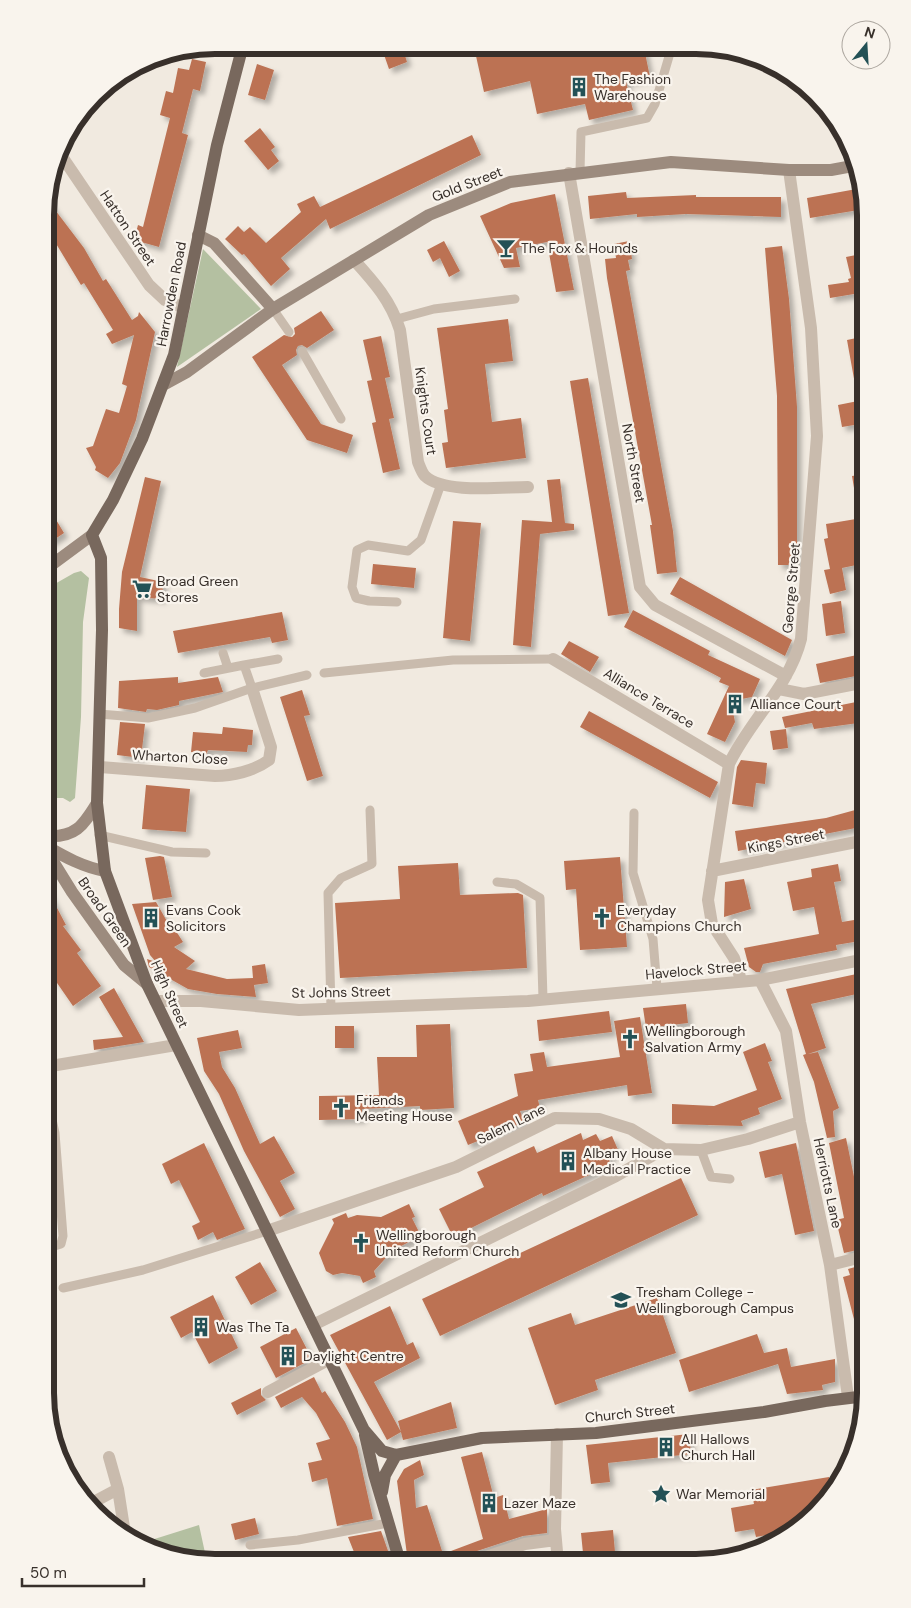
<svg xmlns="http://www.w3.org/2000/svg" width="911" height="1608" font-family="'DM Sans',sans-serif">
  <defs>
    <filter id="shadow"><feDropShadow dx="4.5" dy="4.5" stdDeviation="2.5" flood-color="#0004"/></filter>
  </defs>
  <rect width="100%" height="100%" fill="#f1eae0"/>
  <path fill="#b4c0a1" d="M203 249 261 309 177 367Z
    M81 571 89 578 83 622 81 717 75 798 70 802 63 798H54L48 806V812H46V589L74 573Z
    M199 1525 207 1562H192L145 1542Z"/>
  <path fill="#bc7253" filter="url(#shadow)" d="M381 46H402L407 62 389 69Z
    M474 47 644 48 650 77 626 82 633 110 589 120 585 104 537 114 530 81 484 92Z
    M192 59 206 62 200 91 193 89 182 133 188 135 159 247 134 240 138 225 143 227 170 118 160 115 166 91 173 93 178 68 189 70Z
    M257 64 274 70 265 100 248 95Z
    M260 128 275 147 271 150 279 161 268 170 244 141Z
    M472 135 481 155 330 229 326 219 281 258 290 269 271 286 244 254 242 255 225 239 238 226 244 232 250 227 266 243 301 212 297 204 314 196 320 207Z
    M862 188 865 209 810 218 807 198Z
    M626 192 627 198 696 195V197H781V217L686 214 637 217V214L590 219 588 196Z
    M555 194 574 290 556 292 547 242 516 248 520 267 504 268 480 216 511 203Z
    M46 198 84 248 103 281 106 279 132 320 138 316 139 312 155 332 136 420 120 463 108 478 95 470 96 467 86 448 93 446 106 409 119 413 127 386 122 384 134 335 112 344 106 334 113 330 84 283 81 285 46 227Z
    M444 241 460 271 449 277 440 258 433 262 427 250Z
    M629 241 632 259 628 260 630 270 626 271 673 531 677 572 657 574 650 525H652L607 278 605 259 616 258 614 244Z
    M782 246 789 299 797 407V565H778L777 396 765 248Z
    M866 253V292L830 298 828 285 849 282 848 279 851 278 846 257Z
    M321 311 334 330 307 348 302 345 298 346 296 350 297 355 282 365 321 424 353 435 347 453 307 440 252 357 284 335 292 337 295 334 294 328Z
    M508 319 513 361 485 364 492 422 521 418 526 458 446 468 442 443 448 442 444 410 448 409 437 328Z
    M381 336 390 377 385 378 394 418 389 419 400 469 383 473 372 423 376 422 367 381 372 380 363 340Z
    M866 336V423L842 427 838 405 858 401 847 340Z
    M588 378 629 613 608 616 570 381Z
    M866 474V563L842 568 846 590 830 594 824 570 830 569 824 539 828 538 826 524 862 518H859L852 476Z
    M145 477 161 481 140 577 163 582 162 599 137 597V631L119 628V609L122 572Z
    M560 479 565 523 574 524V530L540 534 531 647 513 645 522 520 552 522 547 480Z
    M55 518 64 533 46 545V524Z
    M453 521 481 523 470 641 443 638Z
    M373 564 416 568 414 588 371 584Z
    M680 577 792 640 785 656 670 594Z
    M841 601 845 633 826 636 822 604Z
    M633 610 710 651 708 655 760 679 752 697 731 701 735 722 725 742 707 734 729 686 719 682 721 678 624 627Z
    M282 612 288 640 272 643 270 637 178 653 173 631Z
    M569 641 599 657 590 672 561 654Z
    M866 653V674L820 683 816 664Z
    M178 677V683L218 677 223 692 179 701V705L157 710 147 709 146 712 118 708 119 681Z
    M302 690 310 715 304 716 323 776 307 781 280 697Z
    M866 700V722L814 729 812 723 785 728 782 717Z
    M589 711 718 782 710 798 580 727Z
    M120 722 145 724 141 758 117 755Z
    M223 727 253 730 252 745H248L247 752 208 750 206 755 191 752 193 732 222 734Z
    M786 729 788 748 773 750 770 731Z
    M741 760 767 763 765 784 756 783 753 807 732 804 737 767Z
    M146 785 190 789 186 832 142 829Z
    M866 807V826L738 851 735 831 826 818Z
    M160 856 164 857 172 897 153 900 145 858Z
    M620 857 627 947 580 950 576 889 566 890 564 861Z
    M458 863 460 895 518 893 523 895 527 968 340 978 335 903 400 899 398 866Z
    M838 864 841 881 834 882 842 922 866 918V940L836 945 837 950 763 964 760 972H756L749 967 744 948 819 934 814 907 793 911 787 882 812 877 811 869Z
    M744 879 751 909 724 917 725 882Z
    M46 887 66 925 63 926 81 950 77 953 101 986 73 1006 46 967Z
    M156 902 173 932 176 931 183 942 174 947 195 961 186 969 227 979 253 978 252 966 265 964 268 983 254 985 256 997 217 994 188 989 149 967 147 959 156 962 150 955 132 904Z
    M866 972V992L811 1004 826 1048 808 1054 818 1052 839 1108 833 1111 835 1137 827 1138 814 1082 803 1055 806 1054 786 989Z
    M114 988 144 1042 94 1050 93 1040 123 1037 99 997Z
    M686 1004 688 1023 646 1028 643 1008Z
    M609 1011 612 1032 539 1041 537 1020Z
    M640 1017 652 1093 628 1096 627 1085 538 1100 540 1108 520 1111 524 1122 468 1145 458 1121 518 1096 514 1074 533 1071 530 1054 544 1052 547 1067 620 1057 614 1021Z
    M450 1024 454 1108 420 1110V1106L362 1109V1119L319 1120V1096L379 1095 377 1057H417L416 1025Z
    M335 1026H354V1048H335Z
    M238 1030 242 1048 219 1052 222 1067 235 1088 260 1144 274 1136 295 1173 280 1181 295 1209 280 1217 244 1151 219 1094 204 1071 197 1038Z
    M765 1043 772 1061 768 1062 782 1099 758 1108 760 1114 741 1121 743 1126 672 1124V1104L714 1106 757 1090 743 1052Z
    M581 1133 583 1140 596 1134 600 1141 612 1136 619 1152 608 1157 611 1165 543 1196 542 1193 453 1237 439 1209 484 1187 477 1172 534 1146 537 1153Z
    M846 1138 866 1235V1248L844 1253 836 1220 844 1218 829 1143Z
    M204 1143 245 1229 217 1240 213 1232 198 1240 192 1226 200 1222 179 1180 171 1184 162 1164Z
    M796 1143 814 1231 795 1235 782 1174 765 1178 759 1152Z
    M681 1178 698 1215 440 1336 422 1299Z
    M409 1204 415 1217 412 1218 421 1236 393 1250 374 1271 376 1277 363 1283 360 1276 342 1273 333 1275 326 1271 319 1253 334 1223 332 1219 346 1213 348 1218 357 1215 381 1217Z
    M260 1262 277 1291 251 1305 235 1277Z
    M866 1264V1345L861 1346 843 1277 850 1275 848 1269Z
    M213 1295 238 1348 209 1364 192 1332 181 1338 170 1317Z
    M657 1298 676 1353 595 1380 598 1390 555 1405 528 1328 571 1313 575 1325Z
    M390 1306 407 1345 413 1342 420 1358 374 1382 401 1432 387 1440 330 1335Z
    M296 1328 312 1359 276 1378 260 1347Z
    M757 1334 764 1353 787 1348 791 1367 835 1359V1382L822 1385 823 1390 787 1394 778 1364 689 1392 679 1360Z
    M314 1377 322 1393 325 1391 345 1422 357 1447 373 1519 337 1526 327 1478 312 1482 308 1463 322 1460 316 1443 330 1439 316 1413 302 1397 281 1408 275 1397Z
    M261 1388V1395L266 1400 237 1415 231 1403Z
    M451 1402 457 1428 403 1440 398 1421Z
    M689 1434 691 1454 608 1463 610 1482 591 1484 586 1445Z
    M482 1452 494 1498 503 1495 509 1519 547 1509V1533L523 1536 468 1554 463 1562H408L397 1481 404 1469 420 1460 424 1475 414 1480 416 1508 427 1505 443 1554 483 1539 461 1457Z
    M829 1477 831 1497 791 1534 773 1543 771 1534 756 1537 754 1529 735 1532 731 1508 754 1504 751 1490Z
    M255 1518 259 1534 235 1540 231 1524Z
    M613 1530 616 1563H584L581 1533Z
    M381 1531 392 1562H358L348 1537Z"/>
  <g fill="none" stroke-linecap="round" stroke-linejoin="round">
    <path stroke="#c9bbad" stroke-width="9" d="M580 172 581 132 647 118 655 104 670 53 694 48
      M273 309 289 332
      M397 319 434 309 515 299
      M302 351 341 419
      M397 602 369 601 356 598 352 587 357 550 368 545 408 551 421 540 441 484
      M223 653 228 668
      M244 665 278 659
      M204 673 244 665 252 688
      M324 673 453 660 553 659
      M99 714 148 718 195 708 252 688 307 675
      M634 813 633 873 653 939 657 988
      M99 835 172 852 206 853
      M497 882 516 884 540 898 543 999
      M331 1009 328 893 341 878 372 864 370 810
      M701 1150 711 1177 730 1179
      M45 1249 61 1244 63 1236 55 1133 45 1088
      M63 1288 143 1270 267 1231
      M250 1545 298 1540 388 1523"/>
    <path stroke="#c9bbad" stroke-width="12" d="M213 45 241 53
      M59 152 149 285 165 300 184 308
      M569 173 640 587 655 605 786 676
      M354 260C374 282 391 301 400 330L418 462C420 467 422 473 425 476 444 494 502 487 528 487
      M553 659 729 764
      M779 689 804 694 866 682
      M100 767 215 776C232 776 254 771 269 760L271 747 252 688
      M712 871 866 840
      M741 980 734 958 712 924 708 900 729 764C750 720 789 687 801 639L817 436 811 328 789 170
      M760 980 786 1031 800 1122 830 1265 848 1397
      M155 1001H201L299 1010 528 1001 760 980 866 959
      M45 1067 176 1045
      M267 1231 456 1167 555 1118 599 1119 631 1129 664 1149 701 1150 748 1139 800 1122
      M830 1265 866 1256
      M313 1325 616 1176 664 1149
      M268 1392 330 1359
      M557 1434 555 1529 558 1563
      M109 1457 118 1489 125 1534
      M88 1505 118 1489
      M471 1562 525 1544 556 1540"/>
    <path stroke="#9c8b7e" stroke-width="12" d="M198 235 214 243 273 309
      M165 384 187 372 273 309 429 215 510 182 671 162 789 170H831L858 165
      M46 569 92 535
      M46 836C75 838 83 826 97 803
      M46 846C65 857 83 867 105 871
      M46 850 72 892 124 965 147 984"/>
    <path stroke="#78685d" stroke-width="12" d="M243 45 217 145 174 355 142 439 113 500 92 535 101 558 102 630 97 803 105 871 147 984 364 1430 382 1451 396 1455 482 1438 596 1433 764 1412 825 1401 866 1396
      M365 1435 374 1474 400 1562
      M382 1492 385 1475 396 1455"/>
  </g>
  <defs>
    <symbol id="building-bare" viewBox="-9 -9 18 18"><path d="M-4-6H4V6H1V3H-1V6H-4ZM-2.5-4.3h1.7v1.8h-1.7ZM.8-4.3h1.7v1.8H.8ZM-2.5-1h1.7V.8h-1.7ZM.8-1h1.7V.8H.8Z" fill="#235156" stroke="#f9f4ed" stroke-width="2.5" paint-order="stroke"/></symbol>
    <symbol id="bar-bare" viewBox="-9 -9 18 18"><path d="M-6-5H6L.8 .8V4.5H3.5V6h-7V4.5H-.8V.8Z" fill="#235156" stroke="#f9f4ed" stroke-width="2.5" paint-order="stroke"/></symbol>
    <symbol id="supermarket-bare" viewBox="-9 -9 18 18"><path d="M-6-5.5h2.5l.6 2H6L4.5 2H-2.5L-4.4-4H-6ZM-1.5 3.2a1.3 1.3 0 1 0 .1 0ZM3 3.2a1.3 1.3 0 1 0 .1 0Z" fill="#235156" stroke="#f9f4ed" stroke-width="2.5" paint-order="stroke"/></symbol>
    <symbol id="church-bare" viewBox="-9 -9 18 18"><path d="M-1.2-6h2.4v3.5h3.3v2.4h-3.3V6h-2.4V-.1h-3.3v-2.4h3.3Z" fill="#235156" stroke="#f9f4ed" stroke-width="2.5" paint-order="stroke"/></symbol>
    <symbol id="university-bare" viewBox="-9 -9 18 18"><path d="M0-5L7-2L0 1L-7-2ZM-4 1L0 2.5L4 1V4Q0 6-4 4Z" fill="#235156" stroke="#f9f4ed" stroke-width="2.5" paint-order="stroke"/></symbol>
    <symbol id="sight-bare" viewBox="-9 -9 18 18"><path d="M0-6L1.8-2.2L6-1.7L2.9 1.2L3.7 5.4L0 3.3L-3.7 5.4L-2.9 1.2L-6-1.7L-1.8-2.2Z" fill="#235156" stroke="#f9f4ed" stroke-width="2.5" paint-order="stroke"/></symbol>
  </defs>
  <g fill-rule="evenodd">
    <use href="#building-bare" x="565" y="73" width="28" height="28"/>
    <use href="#bar-bare" x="492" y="234" width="28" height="28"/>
    <use href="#supermarket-bare" x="128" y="575" width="28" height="28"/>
    <use href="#building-bare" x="721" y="690" width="28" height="28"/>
    <use href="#building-bare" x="137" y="904" width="28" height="28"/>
    <use href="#church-bare" x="588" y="904" width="28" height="28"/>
    <use href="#church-bare" x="616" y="1025" width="28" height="28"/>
    <use href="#church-bare" x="327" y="1094" width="28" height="28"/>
    <use href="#building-bare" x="554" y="1147" width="28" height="28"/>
    <use href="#church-bare" x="347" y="1229" width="28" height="28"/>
    <use href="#university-bare" x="607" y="1286" width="28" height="28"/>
    <use href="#building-bare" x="187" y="1313" width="28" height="28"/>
    <use href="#building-bare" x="274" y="1342" width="28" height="28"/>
    <use href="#building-bare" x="652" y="1433" width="28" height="28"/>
    <use href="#sight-bare" x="647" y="1480" width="28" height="28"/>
    <use href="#building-bare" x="475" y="1489" width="28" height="28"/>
  </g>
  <g text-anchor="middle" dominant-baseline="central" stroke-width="4.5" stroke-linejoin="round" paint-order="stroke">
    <g font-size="14" fill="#38302b" stroke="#f9f4ed" text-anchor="start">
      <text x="594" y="79">The Fashion<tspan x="594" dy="16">Warehouse</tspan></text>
      <text x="521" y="248">The Fox &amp; Hounds</text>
      <text x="157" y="581">Broad Green<tspan x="157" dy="16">Stores</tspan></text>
      <text x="750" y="704">Alliance Court</text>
      <text x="166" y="910">Evans Cook<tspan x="166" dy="16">Solicitors</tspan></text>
      <text x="617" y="910">Everyday<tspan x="617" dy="16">Champions Church</tspan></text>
      <text x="645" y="1031">Wellingborough<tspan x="645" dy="16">Salvation Army</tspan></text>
      <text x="356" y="1100">Friends<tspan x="356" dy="16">Meeting House</tspan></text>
      <text x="583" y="1153">Albany House<tspan x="583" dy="16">Medical Practice</tspan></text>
      <text x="376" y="1235">Wellingborough<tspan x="376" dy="16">United Reform Church</tspan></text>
      <text x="636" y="1292">Tresham College -<tspan x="636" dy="16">Wellingborough Campus</tspan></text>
      <text x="216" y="1327">Was The Ta</text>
      <text x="303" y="1356">Daylight Centre</text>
      <text x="681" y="1439">All Hallows<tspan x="681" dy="16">Church Hall</tspan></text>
      <text x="676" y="1494">War Memorial</text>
      <text x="504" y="1503">Lazer Maze</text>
    </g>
    <g font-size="14" fill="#38302b" stroke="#f9f4ed">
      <text transform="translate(467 184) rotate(-21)">Gold Street</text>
      <text transform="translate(128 228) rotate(56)">Hatton Street</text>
      <text transform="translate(171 294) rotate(-79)">Harrowden Road</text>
      <text transform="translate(426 411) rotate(82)">Knights Court</text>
      <text transform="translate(634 463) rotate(80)">North Street</text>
      <text transform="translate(791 588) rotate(-85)">George Street</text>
      <text transform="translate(649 698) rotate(31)">Alliance Terrace</text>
      <text transform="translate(180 757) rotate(3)">Wharton Close</text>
      <text transform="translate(786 841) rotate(-11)">Kings Street</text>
      <text transform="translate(105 912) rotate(55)">Broad Green</text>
      <text transform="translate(696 970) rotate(-5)">Havelock Street</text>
      <text transform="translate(341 992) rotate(-1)">St Johns Street</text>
      <text transform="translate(170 994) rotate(66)">High Street</text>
      <text transform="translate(511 1124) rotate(-26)">Salem Lane</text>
      <text transform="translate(828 1183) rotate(78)">Herriotts Lane</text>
      <text transform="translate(630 1413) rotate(-6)">Church Street</text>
    </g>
  </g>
  <path d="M0 0H911V1608H0ZM215 54H696A161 161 0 0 1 857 215V1393A161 161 0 0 1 696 1554H215A161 161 0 0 1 54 1393V215A161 161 0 0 1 215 54Z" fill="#f9f4ed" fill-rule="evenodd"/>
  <path fill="none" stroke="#38302b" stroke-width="6" d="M215 54H696A161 161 0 0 1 857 215V1393A161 161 0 0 1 696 1554H215A161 161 0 0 1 54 1393V215A161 161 0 0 1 215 54Z"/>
  <g transform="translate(866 45) rotate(18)"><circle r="24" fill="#f9f4ed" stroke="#aca69f"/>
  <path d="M0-4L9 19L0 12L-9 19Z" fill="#235156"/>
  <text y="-8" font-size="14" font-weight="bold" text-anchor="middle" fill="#38302b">N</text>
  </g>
  <path d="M22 1578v8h122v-8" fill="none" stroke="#38302b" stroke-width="2.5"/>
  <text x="30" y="1578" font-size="15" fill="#38302b" stroke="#f9f4ed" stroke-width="4" paint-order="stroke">50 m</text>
</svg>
